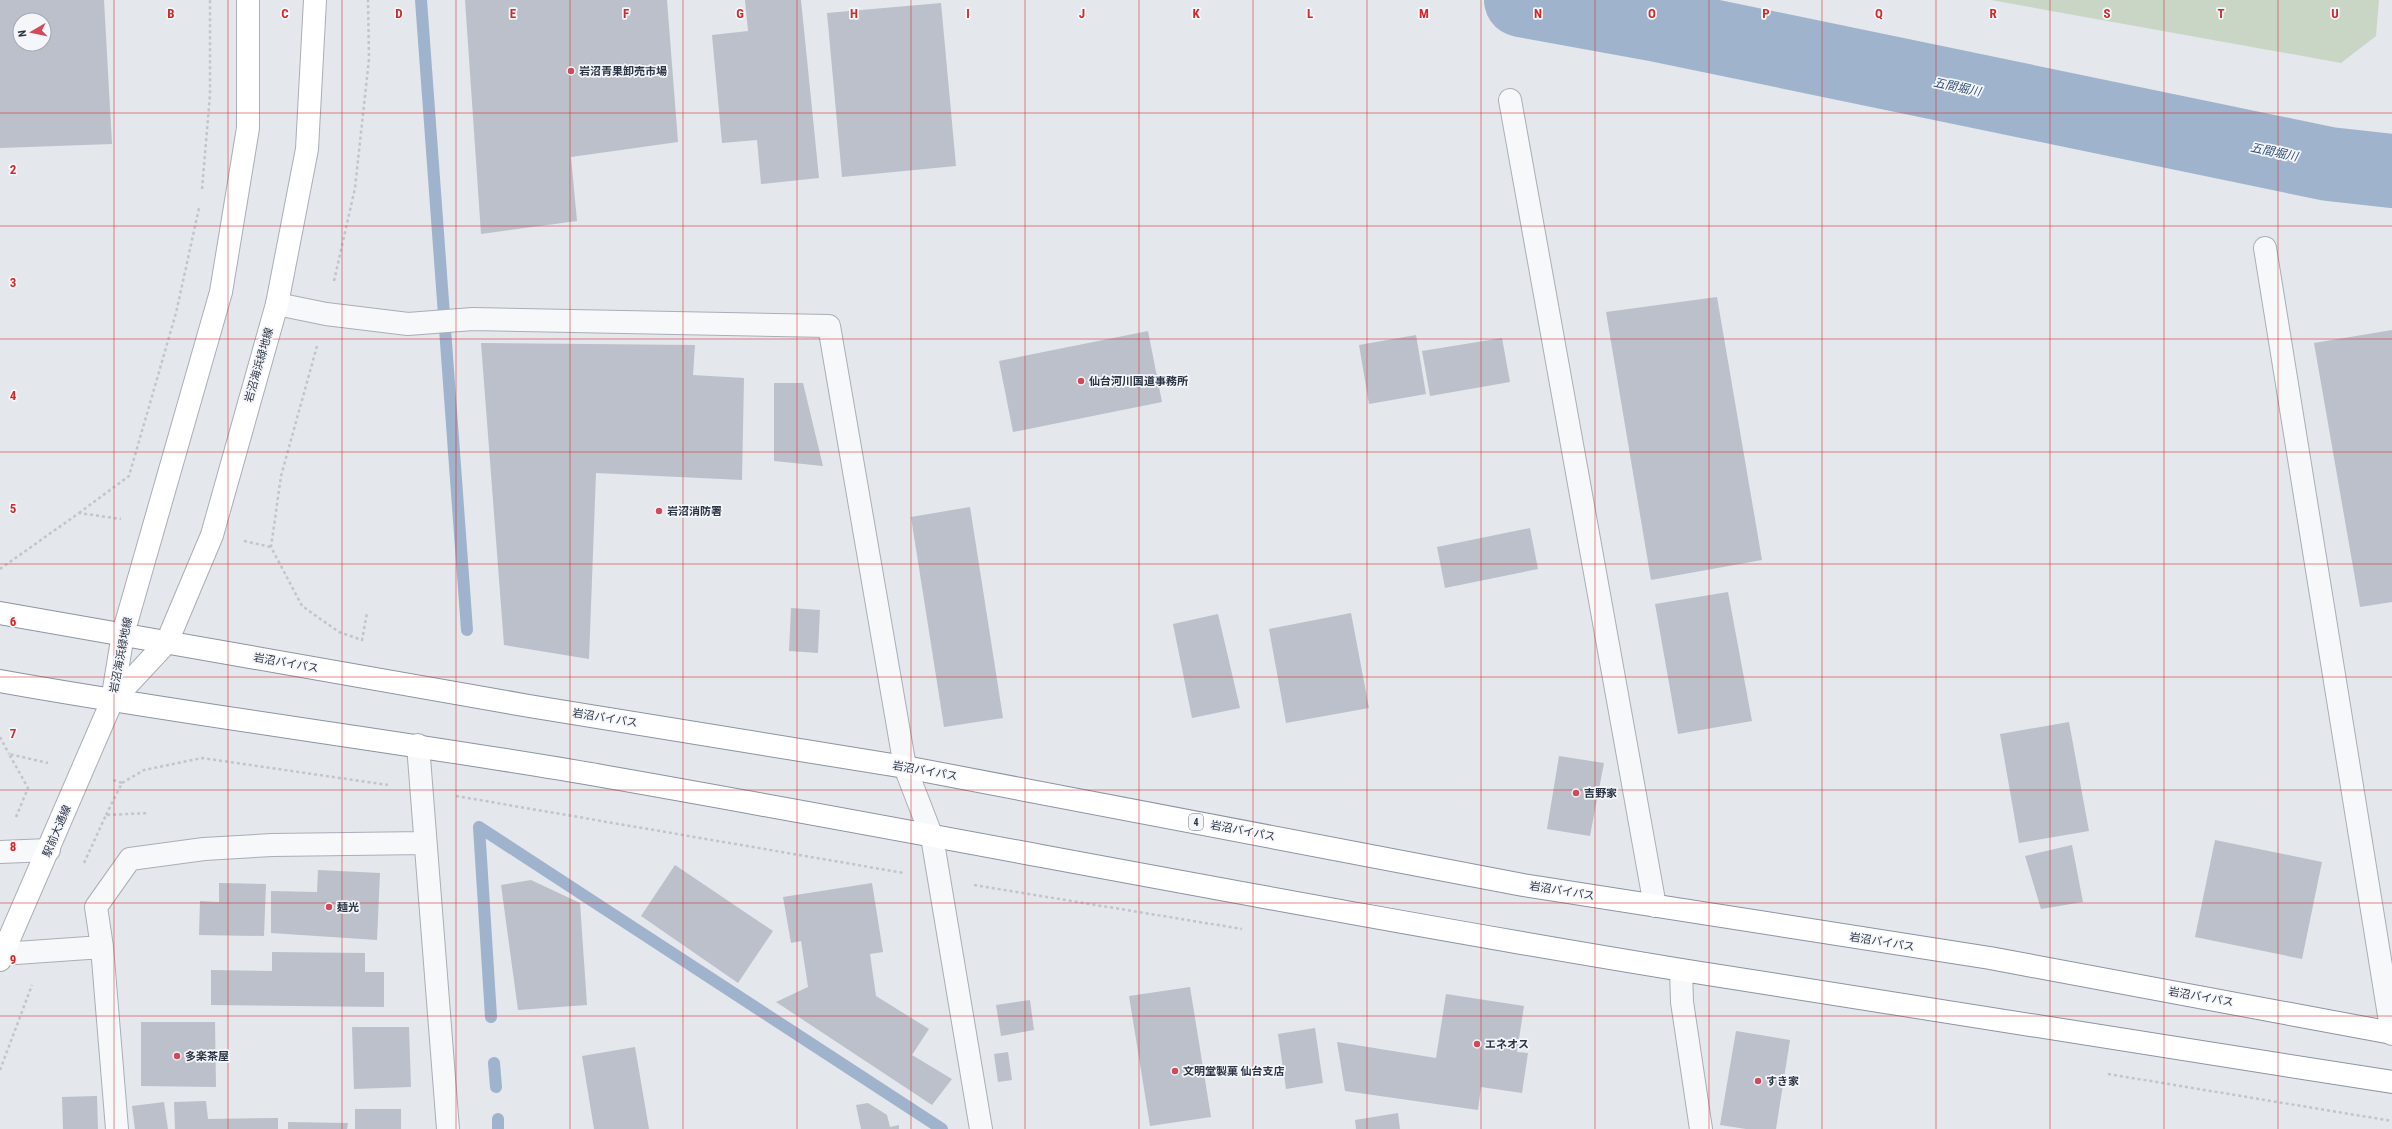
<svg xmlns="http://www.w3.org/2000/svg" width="2392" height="1129" font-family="'Roboto Condensed','Noto Sans JP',sans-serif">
  <rect width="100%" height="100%" fill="#e4e7ec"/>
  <path fill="#c9d6c5" d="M1991 0H2379L2376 36 2341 63Z"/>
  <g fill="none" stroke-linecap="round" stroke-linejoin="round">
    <path stroke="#9fb4cc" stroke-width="12" d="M421 0 467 630
      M479 827 942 1129
      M479 827 491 1017
      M494 1063 496 1087
      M498 1119V1129"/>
    <path stroke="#9fb4cc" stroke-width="74" d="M1521 0 1653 24 2329 164 2392 171"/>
  </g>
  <path fill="#bbc0ca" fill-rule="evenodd" d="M0 0H104L112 144 0 148ZM20 20H44V44H20Z
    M465 0H667L678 142 571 157 577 221 481 234Z
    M745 0H801L819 178 761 184 757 140 722 143 712 35 748 31Z
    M941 3 956 166 842 177 827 13Z
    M1717 297 1762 560 1651 580 1606 312Z
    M2392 330V602L2360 607 2314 343Z
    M1148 331 1162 402 1013 432 999 361Z
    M1416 335 1426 394 1369 404 1359 345Z
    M1502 338 1510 382 1430 396 1422 351Z
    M481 343 695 345 693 375 744 378 742 480 596 473 589 659 504 645Z
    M774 383H803L823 466 774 461Z
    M970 507 1003 718 944 727 911 517Z
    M1530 528 1538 569 1445 588 1437 547Z
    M1728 592 1752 721 1678 734 1655 604Z
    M791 608 820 610 818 653 789 651Z
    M1351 613 1369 708 1286 723 1269 629Z
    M1218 614 1240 708 1192 718 1173 624Z
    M2069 722 2089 831 2019 843 2000 734Z
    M1559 756 1604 763 1590 836 1547 829Z
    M2215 840 2322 862 2302 959 2195 937Z
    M2072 845 2083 902 2041 909 2025 856Z
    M675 865 773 931 738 983 641 916Z
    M318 870 380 873 377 940 271 933V891L317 892Z
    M531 880 580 903 587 1005 518 1010 501 885Z
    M219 883 266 884 264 936 199 935 200 901 219 902Z
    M872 883 883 952 870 954 876 996 929 1029 912 1055 952 1079 932 1105 776 1002 808 987 801 941 791 943 783 897Z
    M272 952 365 953V972H384V1007L211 1005V970L272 971Z
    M1190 987 1211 1117 1150 1126 1129 996Z
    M1446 994 1524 1006 1517 1052 1528 1053 1522 1093 1481 1087 1478 1110 1345 1091 1337 1042 1436 1058Z
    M1030 1000 1034 1030 1001 1036 996 1005Z
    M141 1022H215L216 1087 141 1086Z
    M352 1027H409L411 1087 354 1089Z
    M1315 1028 1323 1083 1286 1089 1278 1034Z
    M1736 1031 1790 1040 1776 1129H1746L1720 1125Z
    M635 1047 649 1129H594L582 1056Z
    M1008 1052 1012 1080 998 1082 994 1054Z
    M97 1096 98 1129H63L62 1097Z
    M206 1101 208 1119 278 1118V1129H175L174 1102Z
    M164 1102 168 1129H135L132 1106Z
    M868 1103 887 1115 890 1127 899 1125V1129H861L856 1105Z
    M355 1109H401V1129H355Z
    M1398 1113 1400 1129H1356L1355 1120Z
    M288 1122 348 1123 347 1129H288Z"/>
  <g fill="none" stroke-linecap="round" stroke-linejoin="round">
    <defs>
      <path id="street" d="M1510 100 1655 906
        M2265 248 2392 1034
        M277 304 326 314 408 324 473 319 829 326 905 767 932 837 981 1129
        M418 745 448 1129
        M0 852 49 850
        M102 947 96 907 130 859 204 849 272 845 425 843
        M2 954 102 947 117 1129
        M1681 970 1682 1002 1701 1129"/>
      <path id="secondary" d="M112 701 167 642 212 535 277 304 307 149 315 0
        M0 960 112 701 123 634 221 292 248 128V0"/>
      <path id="highway" d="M0 613 529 706 905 767 1523 885 1990 958 2392 1033
        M0 681C200 717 402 741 602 776 962 839 1321 911 1682 970 1918 1009 2155 1045 2392 1082"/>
    </defs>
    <use href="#street" stroke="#a9aeb7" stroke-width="24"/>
    <use href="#secondary" stroke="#a9aeb7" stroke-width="24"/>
    <use href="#highway" stroke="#8b94a3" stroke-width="24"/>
    <path stroke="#c2c5cb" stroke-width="2.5" stroke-dasharray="3 3" stroke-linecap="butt" d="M202 189 210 95V0
      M334 281 355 188 369 59 368 0
      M317 346 281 476 271 547 302 606 339 632 362 640 367 613
      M79 513 129 476 176 313 199 208
      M244 541 271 547
      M0 569 79 513 121 519
      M0 737 9 754
      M122 783 144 770 202 758 388 785
      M456 796 904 873
      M106 815 122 783 113 780
      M16 817 28 788 9 754 48 763
      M84 863 106 815 149 813
      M974 885 1242 929
      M0 1070 32 985
      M2108 1074 2392 1121"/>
    <use href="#street" stroke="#f7f8fa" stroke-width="22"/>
    <use href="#secondary" stroke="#fff" stroke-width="22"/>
    <use href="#highway" stroke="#fff" stroke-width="22"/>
  </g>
  <path fill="none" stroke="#d62828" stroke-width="1" stroke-opacity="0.55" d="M114 0V1129M228 0V1129M342 0V1129M456 0V1129M570 0V1129M683 0V1129M797 0V1129M911 0V1129M1025 0V1129M1139 0V1129M1253 0V1129M1367 0V1129M1481 0V1129M1595 0V1129M1709 0V1129M1822 0V1129M1936 0V1129M2050 0V1129M2164 0V1129M2278 0V1129M0 113H2392M0 226H2392M0 339H2392M0 452H2392M0 564H2392M0 677H2392M0 790H2392M0 903H2392M0 1016H2392"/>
  <g fill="#d1495b" stroke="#f4f6f9" stroke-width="1.5">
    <circle cx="571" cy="71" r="4"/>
    <circle cx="1081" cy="381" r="4"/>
    <circle cx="659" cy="511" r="4"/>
    <circle cx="1576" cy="793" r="4"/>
    <circle cx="329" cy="907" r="4"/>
    <circle cx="1477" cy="1044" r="4"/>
    <circle cx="177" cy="1056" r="4"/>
    <circle cx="1175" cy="1071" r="4"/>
    <circle cx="1758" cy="1081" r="4"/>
  </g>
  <g text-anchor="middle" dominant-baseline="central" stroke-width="3.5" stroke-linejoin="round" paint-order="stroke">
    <rect fill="#f4f6f9" stroke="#676e7b" stroke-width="1" x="1189" y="814" width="14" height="16" rx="3"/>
    <g font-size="10" font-weight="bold" fill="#2b3445">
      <text x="1196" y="822">4</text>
    </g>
    <g font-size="11" font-weight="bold" fill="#2b3445" stroke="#f4f6f9" text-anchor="start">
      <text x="579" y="71">岩沼青果卸売市場</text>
      <text x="1089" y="381">仙台河川国道事務所</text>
      <text x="667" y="511">岩沼消防署</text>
      <text x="1584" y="793">吉野家</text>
      <text x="337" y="907">麺光</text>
      <text x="1485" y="1044">エネオス</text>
      <text x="185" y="1056">多楽茶屋</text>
      <text x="1183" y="1071">文明堂製菓 仙台支店</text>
      <text x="1766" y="1081">すき家</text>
    </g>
    <g font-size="11" fill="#2b3445" stroke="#f4f6f9">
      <text transform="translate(259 365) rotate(-74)">岩沼海浜緑地線</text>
      <text transform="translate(121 655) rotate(-79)">岩沼海浜緑地線</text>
      <text transform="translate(286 663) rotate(10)">岩沼バイパス</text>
      <text transform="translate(605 718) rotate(9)">岩沼バイパス</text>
      <text transform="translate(925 771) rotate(10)">岩沼バイパス</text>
      <text transform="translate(57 831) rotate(-67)">駅前大通線</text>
      <text transform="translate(1243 831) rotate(11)">岩沼バイパス</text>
      <text transform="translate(1562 891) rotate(9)">岩沼バイパス</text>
      <text transform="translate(1882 942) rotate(9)">岩沼バイパス</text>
      <text transform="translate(2201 997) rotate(10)">岩沼バイパス</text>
    </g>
    <g font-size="12" font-style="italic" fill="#34527a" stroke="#f4f6f9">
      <text transform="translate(1957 87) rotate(12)">五間堀川</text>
      <text transform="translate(2274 152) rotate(12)">五間堀川</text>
    </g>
  </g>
  <g font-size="13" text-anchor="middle" font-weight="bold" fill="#d62828" stroke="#f4f6f9" stroke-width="3.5" stroke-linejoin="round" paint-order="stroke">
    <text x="171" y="18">B</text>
    <text x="285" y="18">C</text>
    <text x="399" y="18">D</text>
    <text x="513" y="18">E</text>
    <text x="626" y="18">F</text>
    <text x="740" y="18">G</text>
    <text x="854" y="18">H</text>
    <text x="968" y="18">I</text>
    <text x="1082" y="18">J</text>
    <text x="1196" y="18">K</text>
    <text x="1310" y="18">L</text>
    <text x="1424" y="18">M</text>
    <text x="1538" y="18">N</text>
    <text x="1652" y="18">O</text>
    <text x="1766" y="18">P</text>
    <text x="1879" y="18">Q</text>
    <text x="1993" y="18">R</text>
    <text x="2107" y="18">S</text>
    <text x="2221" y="18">T</text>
    <text x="2335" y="18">U</text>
    <text x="13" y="174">2</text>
    <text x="13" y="287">3</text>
    <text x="13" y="400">4</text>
    <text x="13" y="513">5</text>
    <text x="13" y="626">6</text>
    <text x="13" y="738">7</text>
    <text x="13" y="851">8</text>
    <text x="13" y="964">9</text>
  </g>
  <g transform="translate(32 32) rotate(261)"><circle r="19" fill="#f4f6f9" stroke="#a4a8b1"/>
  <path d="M0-3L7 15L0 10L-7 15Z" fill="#d1495b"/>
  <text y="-6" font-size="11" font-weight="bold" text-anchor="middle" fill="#2b3445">N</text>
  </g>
</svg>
